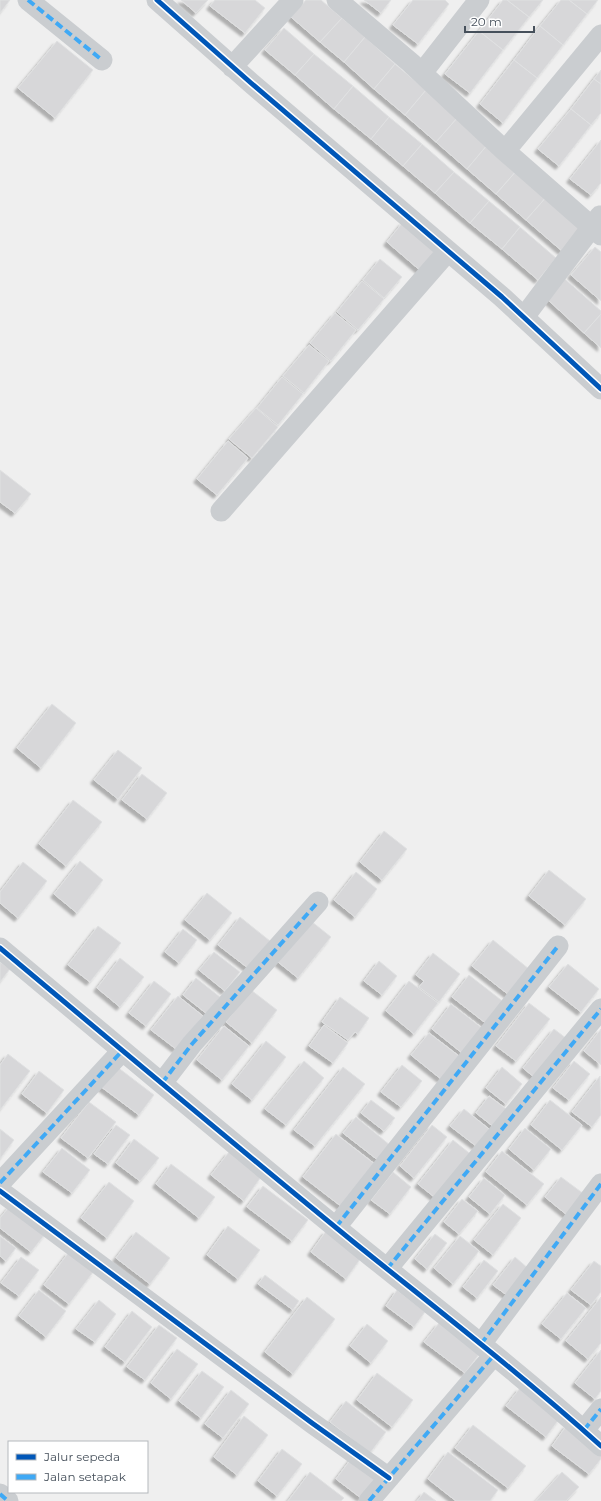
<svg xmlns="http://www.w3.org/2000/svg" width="601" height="1501" font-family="Montserrat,sans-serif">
  <defs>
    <filter id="shadow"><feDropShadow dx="-3.5" dy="3.5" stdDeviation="1" flood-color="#0004"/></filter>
  </defs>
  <rect width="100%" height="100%" fill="#efefef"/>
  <path fill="#d7d7d9" stroke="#e0e1e2" filter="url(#shadow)" d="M0 0H10L0 13Z
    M181 0H208L196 13Z
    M215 0H255L265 8 245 33 210 6Z
    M306 0H321L342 18 320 42 291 17Z
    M364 0H391L381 13Z
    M413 0H445L449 4 418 44 393 25Z
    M503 0H507L529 17 503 50 479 31Z
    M507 0H543L529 17Z
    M561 0H569L587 14 563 45 540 26Z
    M569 0H598L587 14Z
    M342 18 365 37 344 62 320 42Z
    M540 26 563 45 537 78 514 60Z
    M284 28 314 54 295 75 265 50Z
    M479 31 503 50 470 93 445 74Z
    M365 37 395 64 374 89 344 62Z
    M57 41 93 70 55 118 18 88Z
    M314 54 353 86 334 109 295 75Z
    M514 60 537 78 503 123 480 104Z
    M395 64 426 90 405 115 374 89Z
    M601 70V84L594 79Z
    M594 79 601 84V113L591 125 571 109Z
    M353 86 389 117 371 139 334 109Z
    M426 90 458 117 436 142 405 115Z
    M571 109 591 125 559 166 538 149Z
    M389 117 422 144 403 166 371 139Z
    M458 117 488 144 467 169 436 142Z
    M601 140V183L591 195 570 179Z
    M422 144 454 172 435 193 403 166Z
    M488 144 518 169 496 194 467 169Z
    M518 169 548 195 526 220 496 194Z
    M454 172 489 201 470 223 435 193Z
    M548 195 584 226 562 251 526 220Z
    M489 201 520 227 502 249 470 223Z
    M403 222 439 251 422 272 387 242Z
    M520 227 556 258 538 280 502 249Z
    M595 247 601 252V301L571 275Z
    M380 259 402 277 384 298 363 280Z
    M565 279 601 311V314L584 333 547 299Z
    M362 281 384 299 358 330 337 312Z
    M335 313 356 330 331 361 310 343Z
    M601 314V348L584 333Z
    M309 345 329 361 304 393 283 376Z
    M282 377 303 394 278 425 257 408Z
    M256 408 278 427 252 458 229 439Z
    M228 441 248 458 217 495 197 479Z
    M0 470 31 494 15 513 0 502Z
    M52 704 76 723 41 768 17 748Z
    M118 750 142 768 118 799 94 780Z
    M142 774 167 793 147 819 122 800Z
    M73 800 102 822 66 866 39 844Z
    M384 831 407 849 382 880 360 862Z
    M80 861 103 880 77 913 54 894Z
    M23 862 47 881 18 918 0 903V892Z
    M549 870 586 899 565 925 529 896Z
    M356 872 377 889 355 917 334 900Z
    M207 893 232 913 210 940 185 920Z
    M240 917 270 941 248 968 218 945Z
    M311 921 331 937 298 978 278 962Z
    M98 926 121 943 90 982 68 965Z
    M183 929 197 940 179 963 165 952Z
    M493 940 529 969 509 995 472 966Z
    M214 952 240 972 225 991 199 970Z
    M433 953 460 974 439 1002 419 987 424 981 416 975Z
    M120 958 144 977 120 1007 97 988Z
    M379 961 397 976 382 995 364 981Z
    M0 962 10 969 0 982Z
    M568 964 599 989 581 1012 549 987Z
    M469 975 505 1003 488 1025 452 997Z
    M196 978 220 997 207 1014 183 995Z
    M154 981 171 994 146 1026 129 1013Z
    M409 981 438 1003 414 1034 386 1011Z
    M251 990 277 1010 252 1043 226 1022Z
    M178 996 203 1016 176 1049 151 1030Z
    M340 997 369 1018 358 1034 355 1032 348 1040 322 1022Z
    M529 1003 550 1019 516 1061 496 1046Z
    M451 1004 482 1028 462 1053 432 1029Z
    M324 1025 348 1043 333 1063 309 1046Z
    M224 1026 249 1046 222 1080 197 1060Z
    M554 1029 571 1042 540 1082 523 1068Z
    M601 1029V1065L584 1051Z
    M429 1033 459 1056 441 1079 411 1055Z
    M266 1041 286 1057 252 1100 232 1084Z
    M8 1054 30 1071 0 1110V1065Z
    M304 1061 324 1078 286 1125 265 1109Z
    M574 1061 590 1074 569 1100 553 1088Z
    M402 1065 422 1081 401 1107 381 1092Z
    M116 1066 154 1095 139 1115 100 1086Z
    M343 1067 365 1084 315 1146 294 1130Z
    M502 1067 522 1084 506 1104 486 1088Z
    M39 1071 64 1090 47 1113 22 1094Z
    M600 1076 601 1115 592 1127 572 1112Z
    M489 1096 509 1111 495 1128 476 1113Z
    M371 1100 395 1118 384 1131 361 1113Z
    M550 1100 582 1125 562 1150 531 1125Z
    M89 1102 116 1122 88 1158 61 1138Z
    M464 1109 489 1129 476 1146 450 1126Z
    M356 1117 391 1146 379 1161 343 1133Z
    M116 1125 130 1135 108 1164 94 1154Z
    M432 1125 447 1137 414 1178 400 1166Z
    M525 1128 551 1149 534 1170 509 1149Z
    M0 1129 14 1140 0 1159Z
    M336 1134 376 1165 342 1207 303 1177Z
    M134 1139 159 1158 140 1181 116 1163Z
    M453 1140 473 1156 438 1200 418 1184Z
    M62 1148 90 1170 72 1193 43 1172Z
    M502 1151 544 1184 527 1205 486 1172Z
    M229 1152 261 1177 244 1201 211 1175Z
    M171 1164 215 1197 199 1218 156 1184Z
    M393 1172 411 1187 390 1214 371 1200Z
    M561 1177 584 1194 567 1215 545 1197Z
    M484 1178 505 1195 490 1214 469 1197Z
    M109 1182 134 1201 107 1238 81 1218Z
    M263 1186 308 1220 292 1241 247 1207Z
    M462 1199 478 1211 459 1234 444 1222Z
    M503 1204 521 1218 493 1255 474 1240Z
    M10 1206 46 1233 31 1252 0 1228V1218Z
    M228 1226 260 1250 238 1279 207 1255Z
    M326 1231 361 1258 346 1279 311 1252Z
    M136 1232 170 1258 150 1284 116 1258Z
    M435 1234 447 1243 427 1269 415 1259Z
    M0 1236 16 1248 6 1261 0 1256Z
    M460 1236 479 1251 453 1284 434 1268Z
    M69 1252 94 1271 69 1304 44 1285Z
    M21 1257 39 1270 19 1296 1 1283Z
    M515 1257 529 1269 508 1296 493 1285Z
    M484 1260 498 1271 477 1298 463 1287Z
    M594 1261 601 1266V1292L591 1305 571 1290Z
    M265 1275 299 1301 293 1310 258 1284Z
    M39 1290 66 1311 46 1337 19 1316Z
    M397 1290 425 1312 414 1327 386 1306Z
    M567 1293 586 1308 561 1339 542 1324Z
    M307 1297 335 1319 293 1374 265 1352Z
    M601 1297V1343L588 1359 566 1341Z
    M99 1300 116 1314 95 1342 76 1329Z
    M132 1311 152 1327 125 1362 105 1347Z
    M439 1323 480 1353 465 1373 424 1342Z
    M367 1324 388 1341 371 1363 350 1346Z
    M159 1325 177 1338 145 1380 127 1367Z
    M177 1349 198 1364 171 1399 151 1383Z
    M601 1350V1391L595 1399 575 1383Z
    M202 1371 224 1387 201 1418 179 1401Z
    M377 1373 413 1400 392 1427 357 1400Z
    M520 1388 560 1418 546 1437 506 1406Z
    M231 1390 249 1404 223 1438 205 1424Z
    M346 1401 386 1432 370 1453 330 1422Z
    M244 1416 268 1435 237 1475 214 1457Z
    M473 1425 526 1466 508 1488 455 1448Z
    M567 1425 601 1451V1459L589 1474 552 1446Z
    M282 1449 302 1464 277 1496 258 1481Z
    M448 1452 498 1490 490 1501H456L428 1479Z
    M354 1455 379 1474 361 1498 336 1479Z
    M310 1472 344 1498 341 1501H288Z
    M562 1472 579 1487 566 1501H536Z
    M424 1492 436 1501H417Z"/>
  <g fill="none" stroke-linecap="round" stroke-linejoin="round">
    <path stroke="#cacdd0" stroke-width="21" d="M28 0 102 60
      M157 0 251 83 502 297 601 389
      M337 0 411 63 505 151 601 235
      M232 67 293 0
      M422 73 479 0
      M505 151 601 35
      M524 317 600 216
      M221 511 448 251
      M0 948C118 1047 236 1146 356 1244 438 1310 522 1375 601 1446
      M162 1083 192 1044 318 902
      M0 1183 122 1051
      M0 1191 312 1423 389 1478
      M336 1227 558 946
      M387 1269 601 1009
      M481 1344 601 1184
      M584 1430 601 1409
      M0 1494 8 1501
      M369 1501 494 1355"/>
    <path stroke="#3fa9f5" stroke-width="4" stroke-dasharray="8 4" stroke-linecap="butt" d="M28 0 102 60
      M162 1083 192 1044 318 902
      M0 1183 122 1051
      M336 1227 558 946
      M387 1269 601 1009
      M481 1344 601 1184
      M584 1430 601 1409
      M0 1494 8 1501
      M369 1501 494 1355"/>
    <defs>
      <path id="cycleway" d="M157 0 251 83 502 297 601 389
        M0 948C118 1047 236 1146 356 1244 438 1310 522 1375 601 1446
        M0 1191 312 1423 389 1478"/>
    </defs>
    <use href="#cycleway" stroke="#fff" stroke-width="8"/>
    <use href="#cycleway" stroke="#0057b8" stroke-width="5"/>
  </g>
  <rect x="8" y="1441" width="140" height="52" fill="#ffffff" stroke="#b5b9bd"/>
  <rect x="16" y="1454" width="20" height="6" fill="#0057b8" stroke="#b5b9bd"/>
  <text x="44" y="1461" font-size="12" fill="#46505b">Jalur sepeda</text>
  <rect x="16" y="1474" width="20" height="6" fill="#3fa9f5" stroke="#b5b9bd"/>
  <text x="44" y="1481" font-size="12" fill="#46505b">Jalan setapak</text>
  <path d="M465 26v6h69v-6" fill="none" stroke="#46505b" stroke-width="2"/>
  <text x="471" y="26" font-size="12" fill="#46505b" stroke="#ffffff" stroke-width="3" paint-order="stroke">20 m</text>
</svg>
